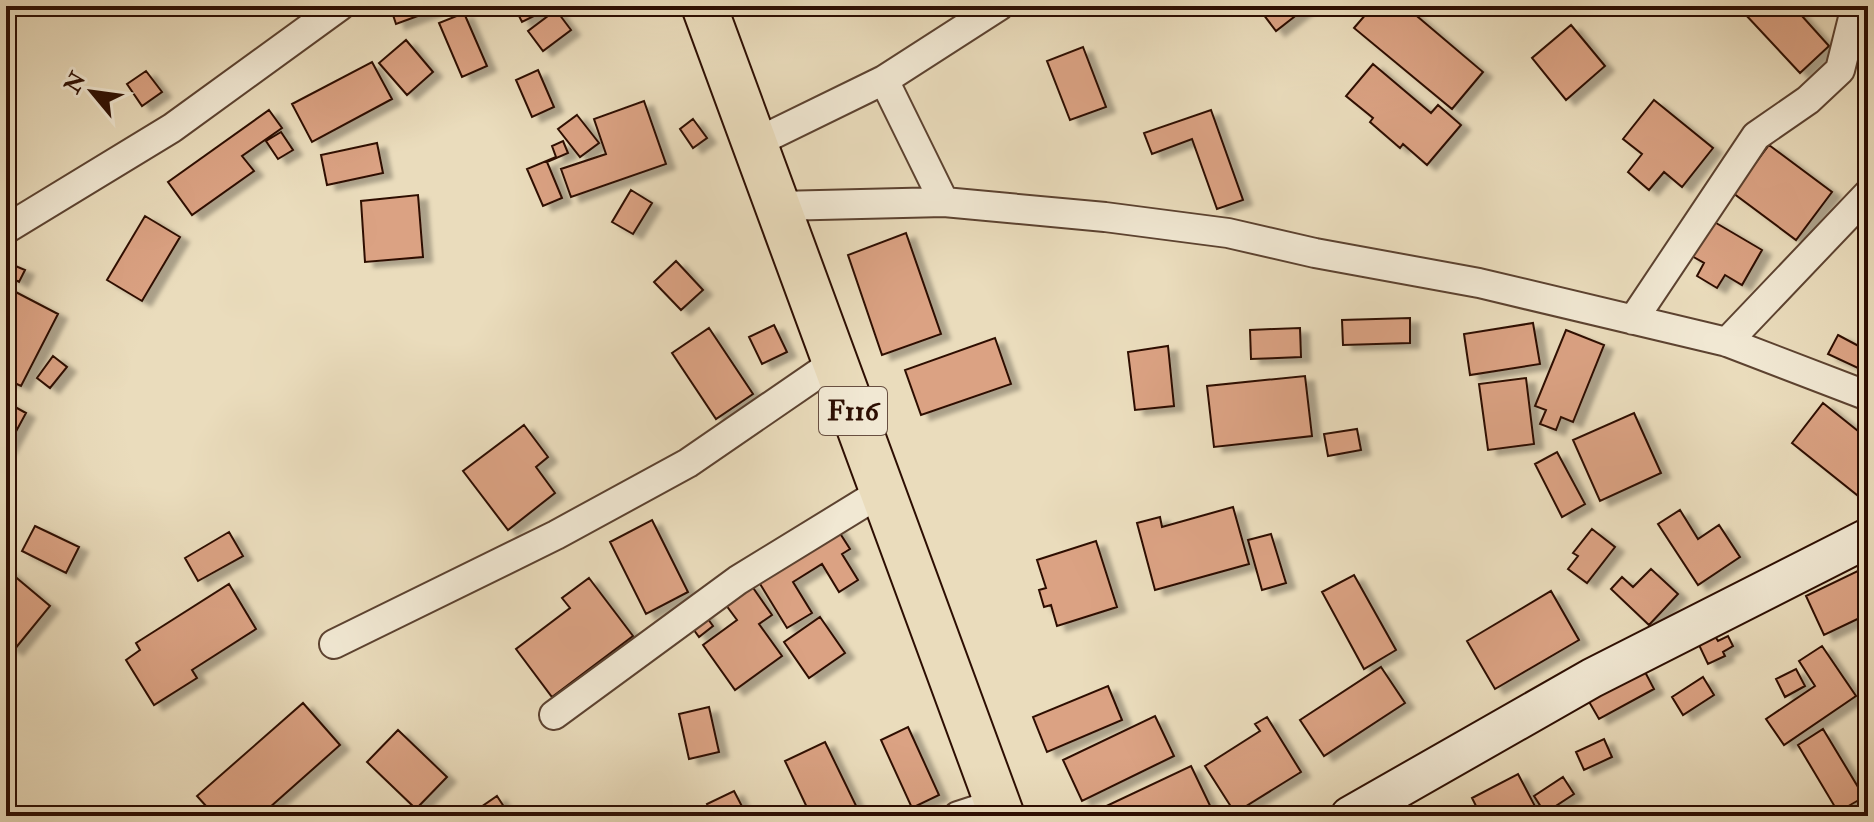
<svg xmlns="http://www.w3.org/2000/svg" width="1874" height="822" font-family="'IM FELL Double Pica',serif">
  <defs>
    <filter id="shadow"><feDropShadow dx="9" dy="5" stdDeviation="2" flood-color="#0004"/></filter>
  </defs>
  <rect width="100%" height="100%" fill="#eadcbc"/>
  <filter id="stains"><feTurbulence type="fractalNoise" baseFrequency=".0025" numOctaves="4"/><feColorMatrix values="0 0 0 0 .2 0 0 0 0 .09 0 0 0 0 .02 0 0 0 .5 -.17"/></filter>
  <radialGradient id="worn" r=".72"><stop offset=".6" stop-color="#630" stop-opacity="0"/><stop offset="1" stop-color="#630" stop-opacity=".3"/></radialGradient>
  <path fill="#dba283" stroke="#2d0e02" stroke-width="2" filter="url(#shadow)" d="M390 6H433L434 10 396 24Z
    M514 6H549L550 8 522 22Z
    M1257 6H1308L1276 31Z
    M1373 6H1405L1483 72 1452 109 1354 28Z
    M1754 6H1793L1829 46 1800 73 1745 14Z
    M556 10 571 30 543 51 528 31Z
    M464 13 487 66 462 77 439 23Z
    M1571 25 1605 66 1566 100 1532 58Z
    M406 40 433 72 407 95 379 63Z
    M1083 47 1106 107 1070 120 1047 61Z
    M372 62 392 99 312 142 292 104Z
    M1373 64 1431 113 1438 105 1461 125 1427 165 1403 144 1400 148 1370 122 1373 118 1346 96Z
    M538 70 554 107 532 117 516 80Z
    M146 71 162 92 142 106 127 84Z
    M1654 100 1713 148 1682 187 1664 172 1649 190 1628 172 1642 154 1623 139Z
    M644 101 666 164 571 197 561 169 606 154 594 119Z
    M269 110 282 128 242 156 254 171 192 215 168 182Z
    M1211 110 1243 200 1217 209 1192 139 1152 154 1144 133Z
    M577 115 599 143 580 157 558 129Z
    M693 119 707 138 693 148 680 129Z
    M281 132 293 150 278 159 266 141Z
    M563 141 568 153 547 162 562 198 543 206 527 169 556 157 552 146Z
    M377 143 383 173 327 185 321 155Z
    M1769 145 1832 192 1796 240 1733 193Z
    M631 190 652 203 633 234 612 222Z
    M418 195 423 257 365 262 361 201Z
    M145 216 180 237 142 301 107 280Z
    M1711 220 1762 250 1742 285 1725 275 1717 288 1697 276 1704 263 1690 255Z
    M906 233 941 334 882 355 848 255Z
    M676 261 703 290 681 310 654 282Z
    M6 262 25 270 19 282 6 275Z
    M8 288 58 314 21 386 6 379V291Z
    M1410 318V343L1343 345 1342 320Z
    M1533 323 1540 364 1470 375 1464 334Z
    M774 325 787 352 762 364 749 337Z
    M709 328 753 394 716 419 672 353Z
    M1300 328 1301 357 1251 359 1250 330Z
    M1566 330 1604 345 1573 422 1561 417 1556 430 1540 424 1546 410 1535 406Z
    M1838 335 1868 351 1860 369 1828 354Z
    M995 338 1011 384 921 415 905 370Z
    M1168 346 1174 406 1135 410 1128 352Z
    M53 356 67 367 50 388 37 378Z
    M1305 376 1312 436 1214 447 1207 386Z
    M1526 378 1534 444 1488 450 1479 384Z
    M6 402 26 413 6 450Z
    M1823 403 1868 439V491L1862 499 1792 443Z
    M1634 413 1661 473 1600 501 1573 440Z
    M524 425 548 457 536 467 555 493 508 530 463 471Z
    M1357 429 1361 450 1328 456 1324 434Z
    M1557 452 1585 504 1562 517 1535 464Z
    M1233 507 1249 564 1155 590 1137 523 1160 517 1162 527Z
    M1680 510 1698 539 1719 525 1740 557 1698 585 1658 524Z
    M652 520 688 592 646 614 610 542Z
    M834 524 850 549 842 554 858 580 839 592 822 564 793 582 812 613 787 628 754 574Z
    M35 526 79 547 66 573 22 551Z
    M1592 529 1615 547 1587 583 1568 569 1578 556 1573 553Z
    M229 532 243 556 198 581 185 558Z
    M1271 534 1286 583 1262 590 1248 540Z
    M1096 541 1117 607 1057 626 1051 605 1044 607 1039 590 1046 588 1037 560Z
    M1868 566V614L1824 635 1806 596Z
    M6 569 50 606 14 650 6 644Z
    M1651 569 1678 594 1649 625 1611 589 1622 577 1633 587Z
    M1354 575 1396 650 1364 669 1322 592Z
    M589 578 633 636 552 697 516 649 570 608 562 598Z
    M749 582 772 615 759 624 782 656 735 690 703 645 737 620 723 601Z
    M229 584 256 629 192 670 197 678 154 705 126 660 140 650 136 643Z
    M1551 591 1579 640 1495 689 1467 641Z
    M700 608 713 626 699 637 686 619Z
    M820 617 845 653 809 678 784 642Z
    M1715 636 1718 641 1728 636 1733 646 1723 652 1725 656 1708 664 1699 645Z
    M1822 646 1856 696 1784 745 1766 719 1815 686 1799 661Z
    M1381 667 1405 703 1324 756 1300 720Z
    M1796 669 1805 686 1785 697 1776 679Z
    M1644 670 1654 689 1599 719 1588 700Z
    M1703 677 1714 695 1683 715 1672 697Z
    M1108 686 1122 720 1047 752 1033 717Z
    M303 703 340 745 260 816H215L197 796Z
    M709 707 719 752 689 759 679 714Z
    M1155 716 1174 756 1082 801 1063 760Z
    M1267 717 1301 772 1235 813 1205 766 1260 731 1255 724Z
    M908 727 939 795 912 808 881 740Z
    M1823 729 1864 797 1838 812 1798 745Z
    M398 730 447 777 416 809 367 762Z
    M1604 739 1612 757 1584 770 1576 752Z
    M825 742 861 816H811L785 761Z
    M1191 766 1215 816H1103L1100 809Z
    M1518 774 1537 810 1526 816H1481L1472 798Z
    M1563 777 1574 794 1545 813 1534 796Z
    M734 791 747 816H713L707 804Z
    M497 796 510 816H468Z"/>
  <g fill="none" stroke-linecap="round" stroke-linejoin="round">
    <defs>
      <path id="street" d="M884 80 944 202
        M755 143 884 80 999 6
        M778 206 944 202 1105 217 1228 233 1315 253 1479 283 1727 342 1868 396
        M6 229 172 128 340 6
        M1633 320 1756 136 1808 100 1840 70 1856 6
        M1727 342 1868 194
        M334 644 556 535 688 463 835 362
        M554 715 738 580 883 491
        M958 816 998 803"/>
      <path id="secondary" d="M1350 816 1592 678 1868 538"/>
      <path id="primary" d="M704 6 1002 816"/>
    </defs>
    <use href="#street" stroke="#5c4230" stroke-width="32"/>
    <use href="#secondary" stroke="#2d0e02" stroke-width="42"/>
    <use href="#primary" stroke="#2d0e02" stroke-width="48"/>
    <use href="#street" stroke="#f1e8d3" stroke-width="28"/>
    <use href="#secondary" stroke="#f1e8d3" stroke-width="38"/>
    <use href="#primary" stroke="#eadcbc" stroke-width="44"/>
  </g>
  <g text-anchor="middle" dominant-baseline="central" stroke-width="6" stroke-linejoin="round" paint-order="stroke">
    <rect fill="#f1e8d3" stroke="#684f41" stroke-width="2" x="819" y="387" width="68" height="48" rx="6"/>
    <g font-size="28" font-weight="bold" fill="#2d0e02">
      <text x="853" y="411">F116</text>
    </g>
  </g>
  <rect width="1874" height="822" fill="none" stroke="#eadcbc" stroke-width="32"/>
  <rect x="8" y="8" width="1858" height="806" fill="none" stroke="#2d0e02" stroke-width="4"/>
  <rect x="16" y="16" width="1842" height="790" fill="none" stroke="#2d0e02" stroke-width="2"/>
  <g transform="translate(92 92) rotate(299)" stroke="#f1e8d3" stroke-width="6" paint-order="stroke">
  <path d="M0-6L14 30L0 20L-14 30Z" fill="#2d0e02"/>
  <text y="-12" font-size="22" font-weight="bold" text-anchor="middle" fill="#2d0e02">N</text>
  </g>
  <rect width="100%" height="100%" filter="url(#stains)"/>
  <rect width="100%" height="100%" fill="url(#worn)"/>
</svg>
